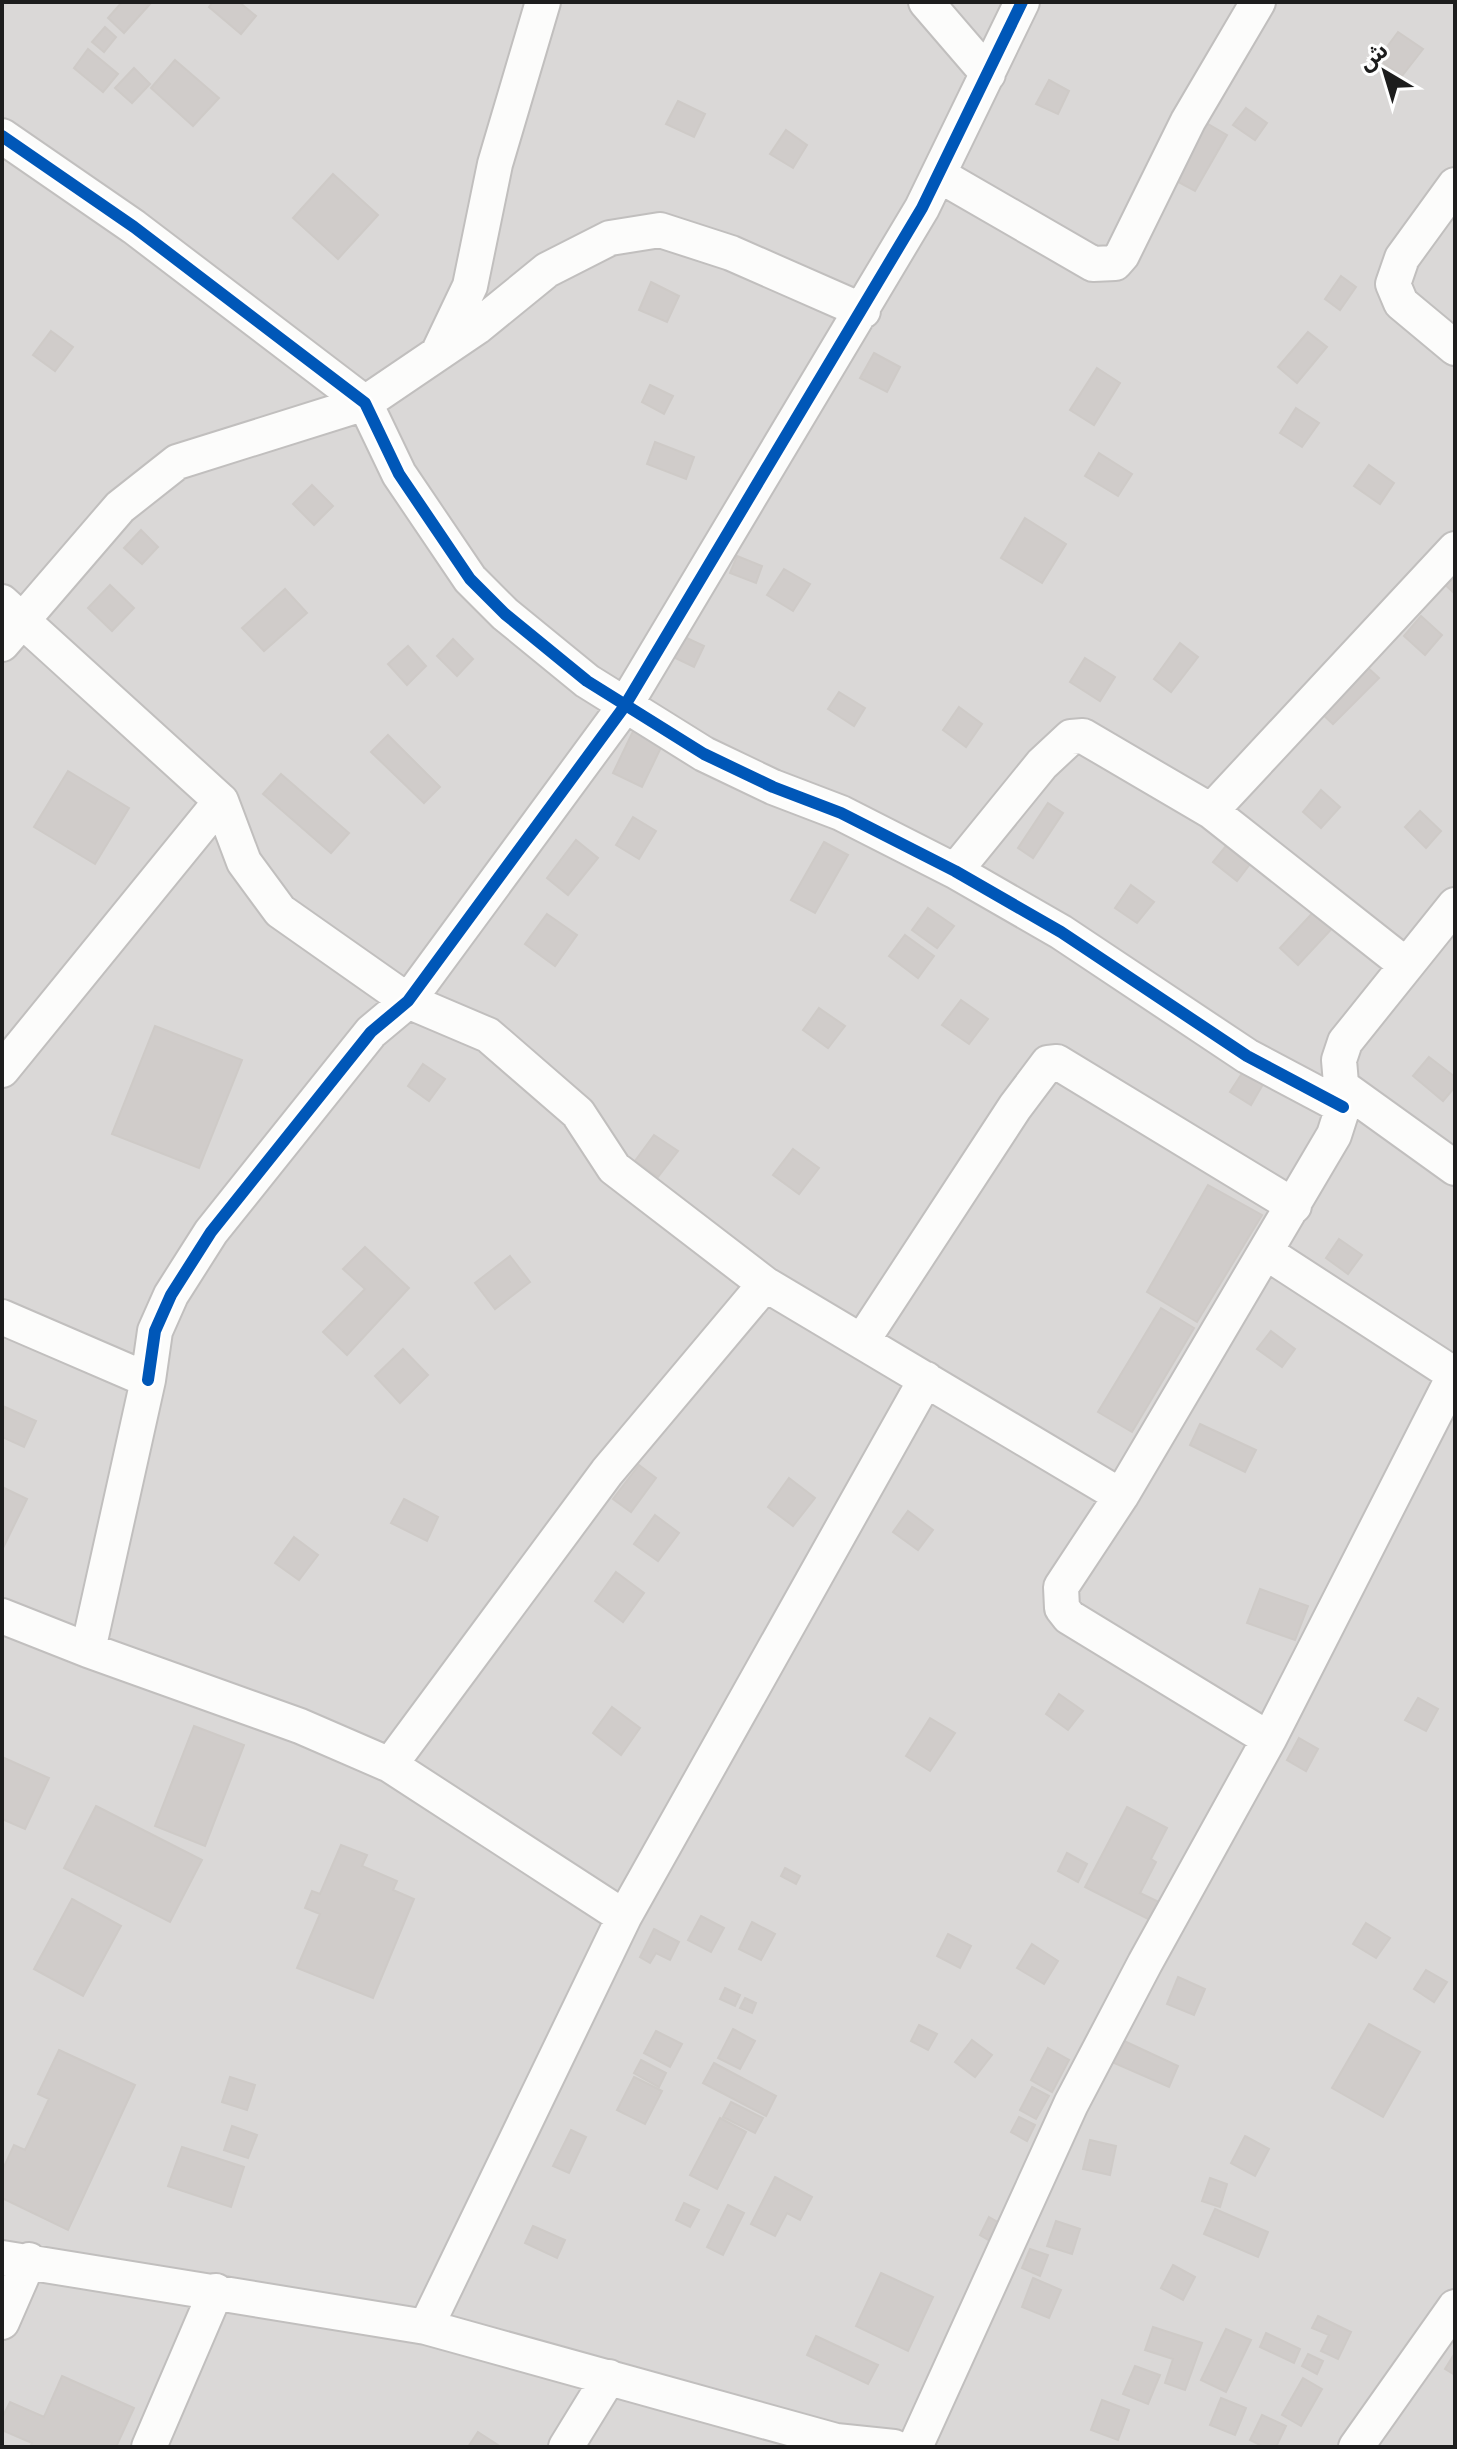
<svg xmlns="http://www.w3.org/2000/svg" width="1457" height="2449" font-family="'Nunito Sans','Noto Sans Arabic',sans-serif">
  <rect width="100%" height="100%" fill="#ebe8e5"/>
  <path fill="#dad8d7" d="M2 2H1455V2447H2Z"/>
  <path fill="#d0ccca" stroke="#cecac7" stroke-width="2" d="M122 2 150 4 124 33 108 18Z
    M213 2H239L256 16 241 34 209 7Z
    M105 27 116 37 104 52 92 42Z
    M1398 32 1423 49 1402 76 1378 59Z
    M88 49 118 74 103 92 74 68Z
    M175 60 219 98 193 126 151 88Z
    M134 68 150 84 132 103 115 88Z
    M1049 80 1069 91 1058 114 1036 104Z
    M678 101 705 114 694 137 666 124Z
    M1246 108 1267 123 1255 140 1233 125Z
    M1203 121 1227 135 1195 191 1171 178Z
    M786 130 807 145 793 168 770 154Z
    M333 174 378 215 338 259 293 218Z
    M1341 276 1356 287 1340 310 1325 299Z
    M651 282 679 296 667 322 639 310Z
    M51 331 73 347 55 371 33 355Z
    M1308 332 1327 347 1297 383 1278 367Z
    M874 353 900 367 887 392 860 378Z
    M1097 368 1120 383 1094 425 1070 410Z
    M650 385 673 396 664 414 642 402Z
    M1296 408 1319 423 1302 447 1280 433Z
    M655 442 694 457 686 479 647 464Z
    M1099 453 1132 474 1118 496 1085 476Z
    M1369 465 1394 483 1380 504 1354 486Z
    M312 485 333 506 314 525 293 504Z
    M1025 518 1066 544 1042 583 1001 558Z
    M141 530 158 547 142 564 124 548Z
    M737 556 762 566 756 583 730 573Z
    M1455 567V593H1454L1441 581Z
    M784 569 810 584 793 611 767 595Z
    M110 585 134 608 112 631 88 608Z
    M285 589 307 613 264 651 242 628Z
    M1421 616 1442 635 1425 655 1404 636Z
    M678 634 704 646 694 667 667 654Z
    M453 639 473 659 457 676 437 656Z
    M1180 643 1198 657 1171 692 1154 679Z
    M408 646 426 666 407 685 388 664Z
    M1085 658 1115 677 1100 701 1070 682Z
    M1365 665 1379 678 1333 724 1319 711Z
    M839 692 865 708 854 726 828 709Z
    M959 707 982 724 966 747 943 730Z
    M637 723 666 737 642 787 613 773Z
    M388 735 440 787 424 803 371 752Z
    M68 771 129 808 95 864 34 827Z
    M281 774 349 833 331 853 263 794Z
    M1321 790 1340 807 1321 828 1303 812Z
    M1048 803 1063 813 1033 858 1018 848Z
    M1420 811 1441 831 1426 848 1405 827Z
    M633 817 656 831 639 859 616 845Z
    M1234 836 1257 855 1237 881 1213 862Z
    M576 840 598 858 568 895 547 878Z
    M824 842 848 855 815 913 791 900Z
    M1131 885 1154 902 1137 923 1115 908Z
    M1319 906 1337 923 1298 965 1280 948Z
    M928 908 954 926 937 948 912 930Z
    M547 914 577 935 555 966 525 944Z
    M905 935 934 956 918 978 889 956Z
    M961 1000 988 1019 969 1044 942 1025Z
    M819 1008 845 1026 828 1048 803 1030Z
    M155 1026 242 1060 199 1168 112 1134Z
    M1429 1057 1455 1077V1087L1443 1101 1413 1076Z
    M423 1064 445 1079 429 1101 408 1086Z
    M1246 1067 1266 1079 1251 1105 1230 1092Z
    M654 1135 678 1151 658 1177 635 1161Z
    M793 1149 819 1168 799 1194 773 1175Z
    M1208 1185 1262 1215 1197 1322 1147 1292Z
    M1339 1239 1362 1255 1348 1274 1326 1258Z
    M365 1247 409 1288 347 1355 323 1332 365 1289 343 1269Z
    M510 1256 530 1282 495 1309 475 1283Z
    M1161 1308 1194 1328 1132 1432 1098 1412Z
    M1271 1331 1295 1349 1282 1367 1257 1349Z
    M403 1349 428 1375 400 1403 375 1376Z
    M5 1407 36 1421 24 1447 2 1437Z
    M1200 1424 1256 1450 1245 1472 1190 1445Z
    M639 1465 656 1478 631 1512 613 1499Z
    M789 1478 815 1498 793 1526 768 1507Z
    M2 1487 27 1499 2 1550Z
    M404 1499 438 1517 427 1541 391 1523Z
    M908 1511 933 1530 918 1550 893 1532Z
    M655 1515 679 1533 658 1561 634 1544Z
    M294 1537 318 1555 299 1580 275 1563Z
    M616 1572 644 1593 623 1622 595 1601Z
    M1260 1589 1308 1606 1295 1640 1247 1623Z
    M1059 1694 1083 1711 1068 1730 1046 1714Z
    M1418 1698 1438 1709 1426 1731 1405 1720Z
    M612 1707 640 1728 621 1755 593 1733Z
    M930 1718 955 1733 930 1771 906 1756Z
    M194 1726 244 1745 205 1846 155 1826Z
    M1299 1738 1318 1749 1306 1771 1287 1760Z
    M2 1757 49 1778 25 1829 2 1819Z
    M96 1806 202 1860 170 1922 64 1868Z
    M1127 1807 1167 1828 1151 1859 1156 1862 1140 1893 1161 1903 1152 1921 1085 1887Z
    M341 1845 367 1855 362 1866 397 1881 393 1890 414 1899 373 1998 297 1968 320 1914 305 1908 312 1891 320 1894Z
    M1067 1853 1087 1864 1078 1882 1058 1871Z
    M785 1868 800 1876 796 1884 781 1876Z
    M72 1899 121 1926 83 1996 34 1969Z
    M701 1916 724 1928 711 1952 688 1940Z
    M752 1922 775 1934 761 1960 739 1949Z
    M1366 1923 1390 1938 1376 1958 1353 1944Z
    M654 1929 679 1942 670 1960 656 1953 650 1963 640 1957Z
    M948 1934 971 1946 960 1968 937 1956Z
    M1032 1944 1058 1961 1044 1984 1017 1968Z
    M1426 1970 1447 1982 1434 2002 1414 1989Z
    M1178 1977 1205 1989 1194 2015 1167 2004Z
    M725 1988 740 1995 735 2006 720 1999Z
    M745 1998 756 2003 752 2013 740 2008Z
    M1369 2024 1420 2052 1383 2117 1332 2088Z
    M919 2025 937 2034 928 2050 911 2041Z
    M733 2029 755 2041 740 2069 718 2058Z
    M656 2031 682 2044 670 2067 644 2053Z
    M972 2040 992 2055 975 2077 955 2062Z
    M1122 2040 1178 2066 1169 2087 1112 2062Z
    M1048 2048 1069 2060 1052 2092 1031 2080Z
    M59 2050 135 2085 68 2230 2 2198V2171L14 2145 25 2150 49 2099 38 2094Z
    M641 2060 666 2073 659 2087 634 2073Z
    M714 2063 776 2096 766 2116 703 2083Z
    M230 2077 255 2085 247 2110 222 2102Z
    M634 2077 662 2091 645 2124 617 2110Z
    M1032 2087 1049 2096 1036 2119 1020 2110Z
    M731 2102 763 2118 755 2133 723 2117Z
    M1019 2117 1035 2125 1027 2141 1011 2132Z
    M720 2118 746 2132 717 2189 690 2175Z
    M232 2126 257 2135 248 2158 224 2150Z
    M571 2130 586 2137 569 2173 553 2166Z
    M1245 2136 1269 2149 1255 2176 1231 2163Z
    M1090 2140 1116 2146 1110 2175 1083 2169Z
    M182 2147 244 2167 231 2207 168 2186Z
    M775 2177 812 2197 800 2220 787 2213 775 2236 751 2224Z
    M1210 2178 1227 2184 1220 2207 1202 2201Z
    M684 2203 699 2210 690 2227 676 2220Z
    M728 2205 744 2213 723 2255 707 2247Z
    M1215 2209 1268 2232 1258 2257 1204 2234Z
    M989 2217 1001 2224 992 2242 980 2235Z
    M1056 2221 1080 2229 1072 2254 1047 2246Z
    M533 2226 565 2240 557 2258 525 2243Z
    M1030 2249 1048 2255 1040 2276 1022 2268Z
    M1173 2265 1195 2277 1183 2300 1161 2288Z
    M881 2273 933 2297 908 2351 856 2326Z
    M1033 2278 1061 2290 1049 2318 1022 2307Z
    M1318 2316 1351 2332 1338 2359 1321 2351 1329 2335 1312 2328Z
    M1153 2327 1202 2343 1185 2390 1165 2383 1173 2359 1145 2350Z
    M1226 2329 1251 2340 1226 2392 1201 2380Z
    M1266 2333 1300 2349 1294 2363 1260 2347Z
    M816 2336 878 2365 868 2384 807 2355Z
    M1308 2354 1323 2361 1317 2374 1302 2366Z
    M1453 2356 1455 2357V2375L1445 2369Z
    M1135 2366 1160 2375 1148 2404 1123 2394Z
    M62 2376 134 2408 116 2447H30L32 2443 2 2430V2418L10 2402 44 2417Z
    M1303 2378 1322 2389 1301 2426 1282 2415Z
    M1221 2398 1246 2408 1235 2435 1210 2425Z
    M1102 2400 1129 2410 1118 2440 1091 2430Z
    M1262 2415 1286 2426 1276 2447H1264L1250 2440Z
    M478 2432 501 2447H468Z"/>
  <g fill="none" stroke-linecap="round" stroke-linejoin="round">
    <defs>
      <path id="street" d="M926 2 988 74
        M2 136 134 227 365 403 399 474 470 579 505 614 587 681 704 754 773 787 841 813 955 871 1061 932 1247 1056 1343 1107
        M939 175 1093 264 1115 263 1122 255 1188 121 1258 2
        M1455 185 1402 258 1393 284 1401 303 1455 348
        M440 349 470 286 495 164 543 2
        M2 602 221 801 244 862 280 911 408 1001 488 1035 578 1113 614 1168 765 1284 1121 1496
        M2 644 120 507 177 462 365 403 477 327 547 270 610 238 660 230 731 253 863 311
        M1211 811 1455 549
        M955 871 1042 764 1071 737 1083 736 1211 811 1406 965
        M2 1070 221 801
        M1341 1086 1455 1168
        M1267 1253 1455 1375
        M2 1317 148 1380 88 1650 300 1726 390 1765 624 1917
        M862 1341 1015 1107 1048 1063 1057 1062 1294 1206
        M148 1380 155 1331 171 1295 211 1232 371 1032 408 1001 624 707 922 208 1022 2
        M2 1616 88 1650
        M1269 1739 1069 1617 1062 1608 1061 1587 1121 1496 1334 1135 1343 1107 1339 1060 1345 1042 1455 905
        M390 1765 607 1472 765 1284
        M2 2258 426 2327 836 2441 894 2447
        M2 2322 29 2260
        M426 2327 624 1917 926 1379
        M149 2447 216 2291
        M566 2447 609 2377
        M915 2447 1071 2104 1145 1963 1269 1739 1455 1374
        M1356 2447 1455 2307"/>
    </defs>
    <use href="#street" stroke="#c1bfbe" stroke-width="38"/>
    <use href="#street" stroke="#fcfcfb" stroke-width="34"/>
    <defs>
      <path id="cycleway" d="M2 136 134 227 365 403 399 474 470 579 505 614 587 681 704 754 773 787 841 813 955 871 1061 932 1247 1056 1343 1107
        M148 1380 155 1331 171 1295 211 1232 371 1032 408 1001 624 707 922 208 1022 2"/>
    </defs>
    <use href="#cycleway" stroke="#fff" stroke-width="17"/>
    <use href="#cycleway" stroke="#0057b8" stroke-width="12"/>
  </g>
  <rect width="1457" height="2449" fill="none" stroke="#1d1d1d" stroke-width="8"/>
  <g transform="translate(1385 72) rotate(322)" stroke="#ffffff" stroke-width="6" paint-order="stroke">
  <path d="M0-6L14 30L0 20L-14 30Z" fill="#1d1d1d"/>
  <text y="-12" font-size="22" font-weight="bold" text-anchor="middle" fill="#1d1d1d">ش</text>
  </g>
</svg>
